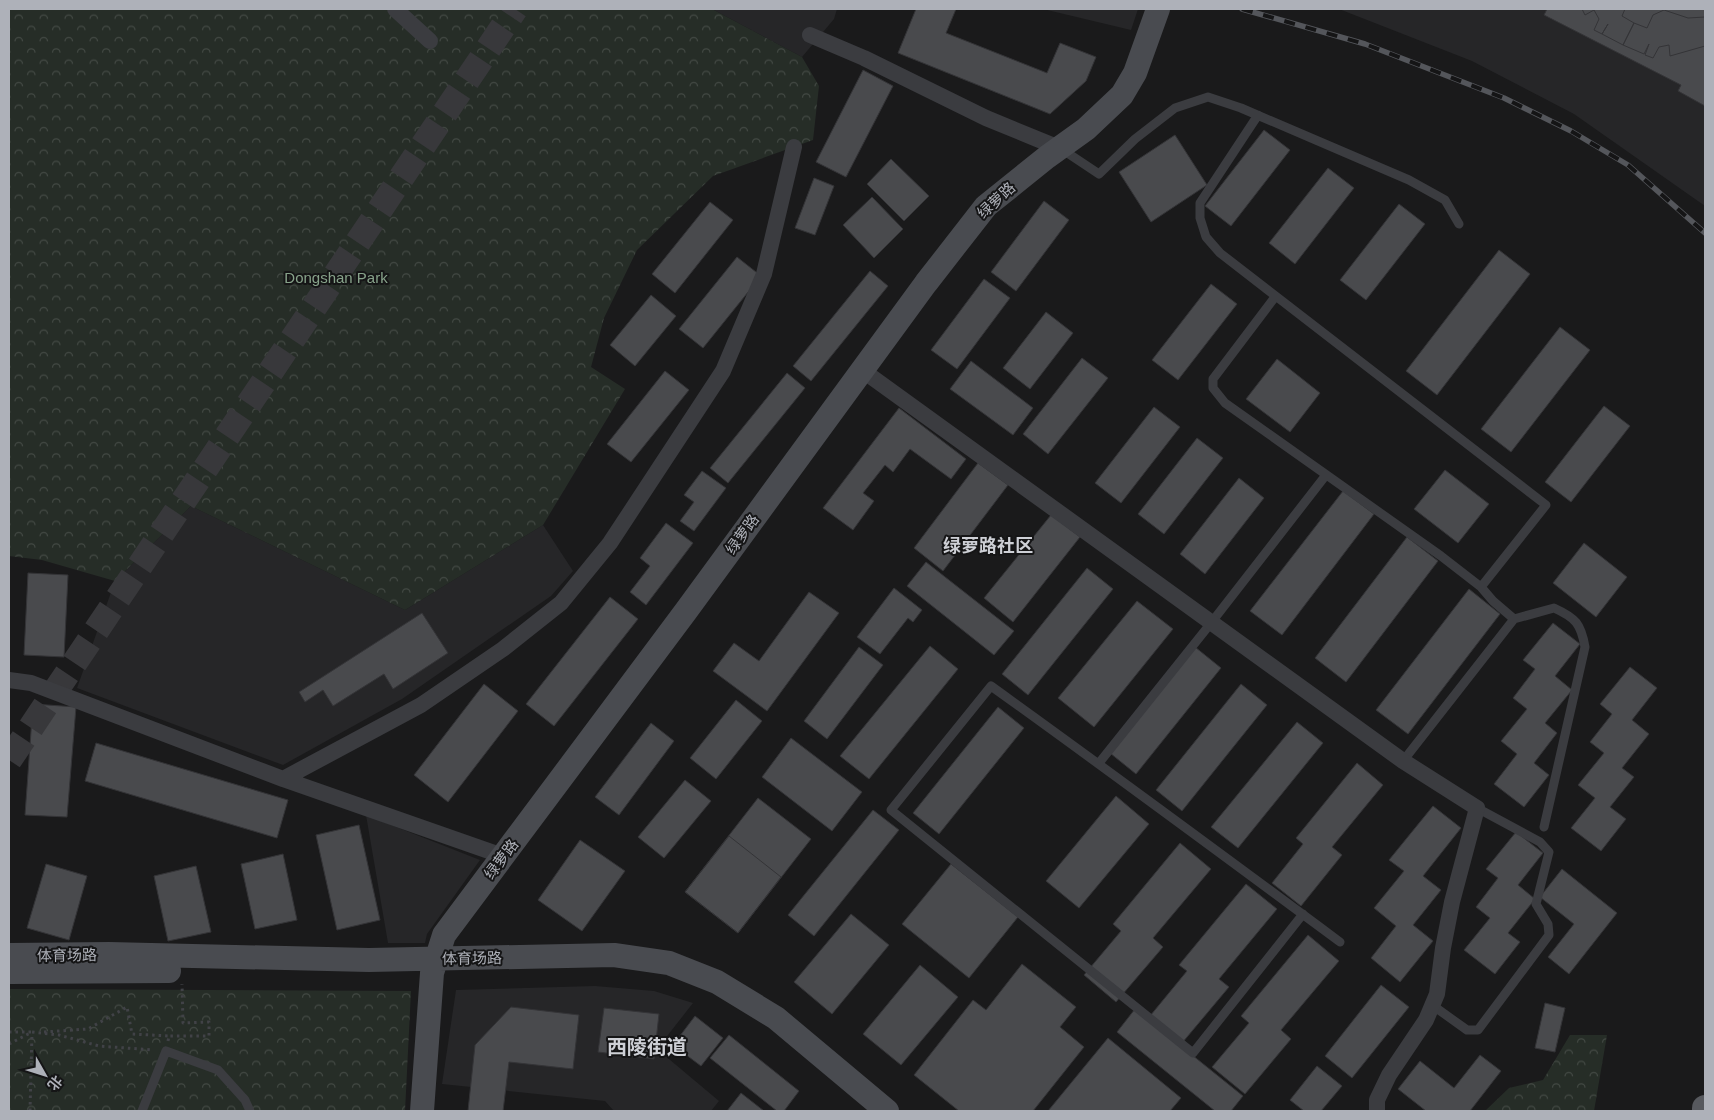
<svg xmlns="http://www.w3.org/2000/svg" width="1714" height="1120" font-family="Helvetica,'Noto Sans SC',sans-serif">
  <defs>
    <pattern id="forest-crowns" width="20" height="18" patternUnits="userSpaceOnUse" patternTransform="scale(1.25)"><rect width="20" height="18" fill="#262d27"/><path d="M2 6a3 3 0 1 1 6 0M12 15a3 3 0 1 1 6 0" fill="none" stroke="#434944"/></pattern>
  </defs>
  <rect width="100%" height="100%" fill="#1a1a1b"/>
  <path fill="#262628" d="M712 9H837L834 19 802 57Z
    M1043 9H1138L1131 30Z
    M1339 9H1705V206L1574 114 1472 61Z
    M191 506 405 610 543 525 573 571 551 596 402 699 283 765 77 688 115 581Z
    M366 815 480 860 427 934 425 943H388Z
    M595 986 654 991 693 1003 657 1049 719 1101 711 1111H614L605 1101 442 1084 456 990Z"/>
  <path fill="url(#forest-crowns)" d="M9 9H712L802 57 819 86 813 140 713 176 637 250 604 318 591 367 625 389 543 525 405 610 191 506 115 581 42 560 9 556Z
    M9 989 411 991 405 1111H9Z
    M1570 1035H1607L1594 1111H1485L1509 1088 1543 1080Z"/>
  <path fill="#494a4d" stroke="#343437" d="M916 9H956L946 33 1047 73 1060 43 1096 57 1086 81 1050 114 898 53Z
    M1547 9H1705V106L1678 91 1681 85 1544 15Z
    M1582 9H1625L1622 16 1634 23 1623 45 1602 34 1608 24 1602 34 1594 30 1599 19 1594 10 1585 15Z
    M1664 10 1688 18 1705 17V46L1670 56 1669 45 1659 47 1653 58 1645 55 1649 44 1644 54 1623 45 1634 23 1647 28 1653 15Z
    M863 70 893 86 846 177 816 162Z
    M1264 130 1290 150 1231 226 1205 206Z
    M1175 135 1207 185 1151 222 1119 172Z
    M891 159 929 196 904 221 867 184Z
    M1328 168 1354 188 1295 264 1269 243Z
    M814 178 834 186 815 235 795 228Z
    M872 197 903 229 874 258 843 225Z
    M1044 201 1069 220 1016 291 991 272Z
    M710 202 733 220 675 293 652 274Z
    M1399 204 1425 224 1366 300 1340 280Z
    M1499 250 1530 274 1437 395 1406 371Z
    M737 257 761 276 703 348 679 329Z
    M870 271 888 286 811 381 793 366Z
    M984 279 1010 298 957 369 931 350Z
    M1211 284 1237 304 1178 380 1152 360Z
    M651 295 676 316 635 366 610 345Z
    M1046 312 1073 333 1030 389 1003 368Z
    M1560 327 1590 350 1511 452 1481 429Z
    M1082 358 1108 378 1048 454 1023 434Z
    M1277 359 1320 393 1290 432 1246 399Z
    M971 361 1033 408 1013 435 950 389Z
    M665 371 689 390 631 462 607 444Z
    M787 373 805 388 728 483 710 468Z
    M1604 406 1630 426 1571 502 1545 482Z
    M1154 407 1180 427 1121 503 1095 483Z
    M899 408 966 459 951 479 910 449 893 472 885 465 863 493 874 501 853 530 823 508Z
    M1197 438 1223 458 1164 534 1138 514Z
    M978 463 1008 485 943 571 914 548Z
    M1445 470 1489 504 1458 543 1414 509Z
    M702 471 726 488 694 531 680 521 694 502 684 495Z
    M1239 478 1264 498 1205 574 1180 554Z
    M1343 491 1374 514 1282 635 1250 611Z
    M1051 515 1080 537 1013 622 984 598Z
    M666 523 693 543 646 605 630 592 650 566 640 558Z
    M1407 537 1438 561 1346 682 1315 658Z
    M1584 543 1627 577 1596 617 1553 583Z
    M926 562 1014 631 994 655 907 586Z
    M1087 568 1113 589 1028 695 1002 674Z
    M28 573 68 575 64 657 24 655Z
    M894 588 922 610 913 622 908 618 880 654 857 637Z
    M1469 589 1500 614 1408 734 1376 710Z
    M809 592 839 613 767 711 713 671 734 643 759 661Z
    M610 597 638 619 554 726 526 704Z
    M1137 601 1173 629 1094 727 1058 698Z
    M422 613 448 653 393 689 384 674 333 706 323 690 305 702 299 692Z
    M1553 623 1580 644 1555 676 1572 690 1545 723 1557 733 1534 763 1549 775 1524 807 1494 784 1517 754 1501 741 1527 709 1513 698 1535 669 1523 660Z
    M930 646 958 669 869 779 840 756Z
    M859 647 883 665 827 739 804 721Z
    M1195 647 1221 668 1136 774 1110 753Z
    M1630 667 1657 688 1632 720 1649 734 1622 768 1634 777 1610 807 1626 819 1601 851 1571 828 1595 798 1578 785 1604 753 1590 742 1612 714 1600 704Z
    M484 684 518 711 448 802 414 775Z
    M1241 684 1267 705 1182 811 1156 790Z
    M736 700 762 721 716 779 690 758Z
    M33 704 76 707 67 817 25 815Z
    M998 707 1024 728 939 834 913 813Z
    M1297 722 1323 743 1238 848 1211 827Z
    M651 723 674 741 619 815 595 797Z
    M791 738 862 792 832 831 762 777Z
    M96 743 288 800 277 838 85 781Z
    M1357 763 1383 785 1332 847 1342 855 1301 906 1272 883 1303 844 1296 838Z
    M685 780 711 801 664 858 638 837Z
    M1116 796 1149 824 1079 908 1046 881Z
    M758 798 811 839 738 933 685 892Z
    M1433 806 1461 828 1423 876 1441 890 1413 925 1433 941 1400 982 1371 958 1396 926 1374 908 1404 871 1389 860Z
    M873 810 899 830 814 936 788 915Z
    M359 825 380 920 337 930 316 835Z
    M1516 832 1543 853 1518 885 1535 899 1508 933 1520 942 1495 974 1464 950 1490 918 1476 907 1498 878 1486 869Z
    M729 836 781 877 738 933 685 892Z
    M580 840 625 871 582 931 538 900Z
    M1180 843 1211 869 1153 938 1163 947 1116 1002 1084 975 1121 931 1113 924Z
    M283 854 297 920 255 929 241 864Z
    M46 864 87 876 69 940 27 928Z
    M951 864 1018 917 969 978 902 924Z
    M196 866 211 932 168 941 154 876Z
    M1562 869 1617 913 1569 974 1548 957 1574 924 1540 897Z
    M1246 884 1277 909 1219 979 1229 987 1182 1043 1150 1016 1187 971 1179 965Z
    M851 914 889 945 832 1014 794 982Z
    M1308 935 1339 961 1281 1030 1291 1039 1245 1094 1212 1067 1249 1023 1241 1016Z
    M1022 964 1076 1007 1060 1027 1084 1047 1033 1111H959L914 1075 973 1000 986 1010Z
    M920 965 958 997 901 1065 863 1034Z
    M1381 985 1409 1007 1352 1078 1325 1056Z
    M1545 1003 1565 1008 1555 1052 1535 1048Z
    M511 1007 579 1015 573 1069 509 1062 503 1111H468L475 1045Z
    M604 1008 659 1014 654 1059 598 1052Z
    M1135 1009 1243 1096 1231 1111H1215L1117 1032Z
    M695 1016 723 1038 701 1066 673 1045Z
    M729 1035 799 1091 784 1111H777L710 1058Z
    M1108 1038 1181 1098 1170 1111H1048Z
    M1480 1055 1501 1071 1470 1111H1426L1398 1089 1420 1061 1454 1088Z
    M1317 1066 1342 1086 1321 1111H1304L1290 1100Z
    M741 1093 764 1111H727Z"/>
  <g fill="none" stroke-linecap="round" stroke-linejoin="round">
    <path stroke="#38383b" stroke-width="26" stroke-dasharray="26 13" stroke-linecap="butt" d="M9 760 515 9"/>
    <path stroke="#414247" stroke-width="3" stroke-dasharray="2.5 4" stroke-linecap="butt" d="M9 1032H31
      M44 1032 88 1029 127 1007 132 1034 169 1036
      M168 1041 169 1036H209V1022L183 1023 182 984
      M9 1044 32 1032 59 1035 99 1046 153 1050
      M30 1111 32 1033"/>
    <path stroke="#3b3c40" stroke-width="9" d="M1258 115 1200 203V218L1206 237 1220 253 1546 505 1481 587 1441 556 1225 403 1213 388V379L1275 297
      M1060 148 1099 174 1135 139 1175 108 1208 97 1241 108 1409 180 1445 200 1459 224
      M1481 587 1493 601 1514 619 1554 608C1576 618 1581 624 1585 647L1544 827
      M1403 761 1514 619
      M1099 763 1211 623 1326 475
      M1303 914 1193 1053 891 810 991 686C1108 770 1224 856 1340 942
      M1432 1005 1467 1030H1478L1549 935 1548 924 1536 904 1549 852 1540 842 1477 808
      M142 1111 166 1051 218 1070 245 1100 250 1111"/>
    <path stroke="#3b3c40" stroke-width="16" d="M395 9 430 41
      M810 35 864 58 986 118 1059 148
      M862 370 1403 761 1477 808 1452 902 1443 948 1437 994 1426 1020 1389 1075 1377 1100V1111
      M9 680 31 683 283 779 503 856
      M283 779 421 705 503 649 561 603 610 543 723 371 764 274 794 147"/>
    <path stroke="#494b50" stroke-width="24" d="M9 955 109 954 369 960 614 955 669 963 717 982 776 1018 887 1111
      M9 972 169 971
      M422 1111 432 973 444 935 686 611 926 283 986 206 1047 157 1086 129 1122 95 1135 73 1158 9"/>
    <path stroke="#57595e" stroke-width="26" d="M1705 1111V1108"/>
    <defs>
      <path id="rail" d="M1242 9 1365 44 1504 98 1571 131 1628 165 1705 233"/>
    </defs>
    <use href="#rail" stroke="#54565b" stroke-width="5.5"/>
    <use href="#rail" stroke="#151516" stroke-width="4" stroke-dasharray="11" stroke-linecap="butt"/>
  </g>
  <g text-anchor="middle" dominant-baseline="central" stroke-width="4" stroke-linejoin="round" paint-order="stroke">
    <g font-size="15" fill="#aeb1b9" stroke="#151516">
      <text transform="translate(996 200) rotate(-43)">绿萝路</text>
      <text transform="translate(742 534) rotate(-54)">绿萝路</text>
      <text transform="translate(501 859) rotate(-53)">绿萝路</text>
      <text transform="translate(67 955) rotate(-1)">体育场路</text>
      <text transform="translate(472 958) rotate(-1)">体育场路</text>
    </g>
    <g font-size="15" fill="#87a28a" stroke="#151516">
      <text x="336" y="277">Dongshan Park</text>
    </g>
    <g font-size="18" font-weight="bold" fill="#ced0d6" stroke="#151516">
      <text x="988" y="546">绿萝路社区</text>
    </g>
    <g font-size="20" font-weight="bold" fill="#ced0d6" stroke="#151516">
      <text x="647" y="1047">西陵街道</text>
    </g>
  </g>
  <rect width="1714" height="1120" fill="none" stroke="#aeb1b9" stroke-width="20"/>
  <g transform="translate(45 1075) rotate(129)" stroke="#151516" stroke-width="4" paint-order="stroke">
  <path d="M0-4L9 19L0 12L-9 19Z" fill="#aeb1b9"/>
  <text y="-8" font-size="14" font-weight="bold" text-anchor="middle" fill="#aeb1b9">北</text>
  </g>
</svg>
